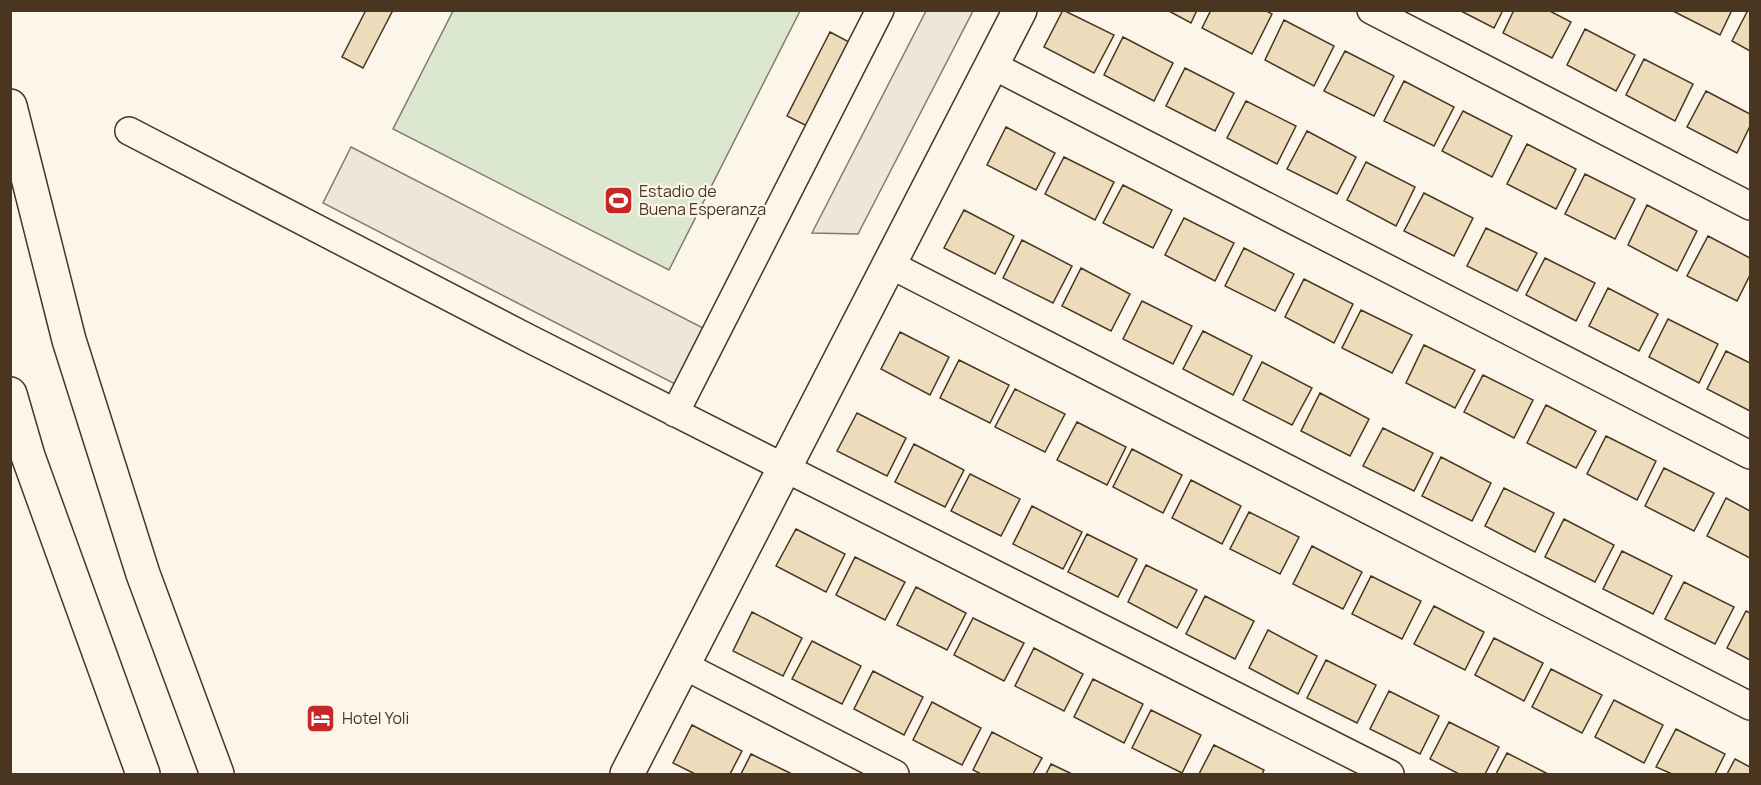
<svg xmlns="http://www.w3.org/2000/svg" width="1761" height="785" font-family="Manrope,sans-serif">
  <rect width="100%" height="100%" fill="#fbf6e9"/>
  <path fill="#dce7d0" stroke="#887966" stroke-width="1.5" d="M453 11V10L800 11 669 270 393 129Z"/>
  <path fill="#ede7d9" stroke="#887966" stroke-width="1.5" d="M926 11H973L858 234 812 233Z
    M351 147 703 328 675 384 323 203Z"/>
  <path fill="#ecdcbc" stroke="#4a3520" stroke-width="1.5" d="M366 10H393L363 68 342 57Z
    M1063 10 1114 35 1094 73 1044 47Z
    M1167 10H1197L1191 23Z
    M1211 10H1265L1272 14 1252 54 1202 28Z
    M1459 10H1503L1494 28Z
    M1514 10H1548L1571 22 1552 58 1503 33Z
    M1671 10H1732L1720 35Z
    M1748 10H1750V51L1732 41Z
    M1284 20 1334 46 1314 86 1265 60Z
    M1585 29 1635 55 1616 91 1567 65Z
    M830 32 851 43 809 127 787 116Z
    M1123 37 1173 63 1154 101 1104 75Z
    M1345 51 1394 76 1374 116 1324 91Z
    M1644 59 1693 84 1675 121 1626 95Z
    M1185 68 1234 93 1215 131 1166 106Z
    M1404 81 1454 107 1434 146 1384 121Z
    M1706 91 1750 114V126L1737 153 1687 127Z
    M1246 101 1296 126 1277 164 1227 138Z
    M1463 111 1512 136 1492 177 1442 151Z
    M1006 127 1055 153 1036 190 987 165Z
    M1307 131 1356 157 1337 194 1287 169Z
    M1527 144 1576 169 1556 209 1507 184Z
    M1064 157 1114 182 1095 220 1045 194Z
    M1366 162 1415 187 1396 226 1347 200Z
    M1585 174 1635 199 1615 239 1565 214Z
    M1123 185 1172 210 1153 248 1103 223Z
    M1424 193 1473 218 1454 256 1404 231Z
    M1647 205 1697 231 1677 271 1628 245Z
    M964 210 1014 236 995 274 944 248Z
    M1184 218 1234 243 1215 281 1165 255Z
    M1486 228 1537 253 1517 291 1467 266Z
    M1708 236 1750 258V275L1737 301 1687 276Z
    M1022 240 1072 266 1053 303 1003 278Z
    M1244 248 1294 274 1275 311 1225 286Z
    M1545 258 1595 283 1576 321 1526 295Z
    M1081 268 1130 294 1111 331 1062 306Z
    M1304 279 1353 304 1334 343 1285 317Z
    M1608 288 1658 314 1639 351 1589 326Z
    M1142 301 1192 326 1173 364 1123 339Z
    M1361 310 1412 335 1392 373 1342 348Z
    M1668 319 1718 344 1699 383 1649 357Z
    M1203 331 1252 356 1233 395 1183 369Z
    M900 332 949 357 930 395 881 369Z
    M1424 345 1475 370 1455 408 1406 383Z
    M1726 351 1750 363V411L1707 389Z
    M959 360 1009 385 990 423 940 398Z
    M1262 362 1312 388 1292 425 1243 400Z
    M1483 375 1533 400 1514 438 1464 412Z
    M1015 389 1065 414 1045 452 995 427Z
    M1320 393 1369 419 1350 456 1301 431Z
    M1546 405 1596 431 1576 468 1527 443Z
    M857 413 906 438 887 476 837 451Z
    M1077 422 1126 447 1107 485 1057 460Z
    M1383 428 1433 453 1414 491 1363 466Z
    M1606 436 1656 461 1637 500 1587 474Z
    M914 444 964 470 945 507 895 482Z
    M1132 449 1182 475 1163 513 1113 487Z
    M1441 457 1491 483 1472 521 1422 496Z
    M1664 468 1714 493 1694 531 1645 506Z
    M970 474 1020 499 1001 536 951 511Z
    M1191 480 1241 506 1222 544 1172 518Z
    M1504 488 1554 513 1535 552 1485 526Z
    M1726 498 1750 511V558L1707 536Z
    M1032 506 1082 532 1063 569 1013 544Z
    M1249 512 1299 537 1280 574 1230 549Z
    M1564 519 1614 545 1595 582 1545 557Z
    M796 529 845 554 826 592 776 566Z
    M1087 534 1137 559 1118 597 1068 572Z
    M1312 546 1362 572 1343 609 1293 584Z
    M1622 551 1672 576 1653 614 1603 589Z
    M855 557 905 582 885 620 836 595Z
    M1146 565 1197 590 1177 628 1128 602Z
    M1371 576 1421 601 1402 639 1352 614Z
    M1684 582 1734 607 1715 644 1665 619Z
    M916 587 966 613 947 650 897 625Z
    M1205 596 1254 621 1235 659 1186 634Z
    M1434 606 1484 632 1465 670 1414 644Z
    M1746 611 1750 613V660L1727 648Z
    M752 612 802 638 783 676 733 651Z
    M973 618 1024 643 1004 681 954 655Z
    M1268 630 1317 656 1298 694 1249 668Z
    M1494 638 1543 663 1524 701 1475 675Z
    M812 641 861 666 842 704 792 679Z
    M1034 648 1083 674 1064 711 1015 686Z
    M1326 660 1376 685 1357 723 1307 698Z
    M1551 669 1602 695 1582 733 1532 707Z
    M873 671 923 697 904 735 854 709Z
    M1093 679 1143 704 1124 743 1074 717Z
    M1389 691 1439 716 1420 754 1370 729Z
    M1614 700 1663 725 1644 763 1595 737Z
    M932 702 981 728 962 765 913 740Z
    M1151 710 1201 735 1182 773 1132 748Z
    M1449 722 1499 747 1485 774H1459L1430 759Z
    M692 725 742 751 730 774H695L673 763Z
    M1676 729 1725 754 1715 774H1672L1656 767Z
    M992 732 1042 758 1033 774H981L973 770Z
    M1214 745 1264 770 1262 774H1199Z
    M1507 753 1548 774H1496Z
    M751 754 792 774H741Z
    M1735 759 1750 767V774H1727Z
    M1051 764 1072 774H1046Z"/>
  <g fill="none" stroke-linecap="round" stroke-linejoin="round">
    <defs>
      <path id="street" d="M1371 10 1750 206
        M992 65 1750 455
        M129 131 528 338 1390 774
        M889 264 1750 706
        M675 413 880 10
        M683 665 895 774"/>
      <path id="secondary" d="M627 774 1020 10"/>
      <path id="highway" d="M10 106 69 340 143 574 217 774
        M10 394 28 456 143 774"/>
    </defs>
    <use href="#street" stroke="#4a3520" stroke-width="30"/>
    <use href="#secondary" stroke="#4a3520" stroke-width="36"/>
    <use href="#highway" stroke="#4a3520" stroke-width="36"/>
    <use href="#street" stroke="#fbf6e9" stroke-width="27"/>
    <use href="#secondary" stroke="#fbf6e9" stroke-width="33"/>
    <use href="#highway" stroke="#fbf6e9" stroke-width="33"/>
  </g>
  <defs>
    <symbol id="stadium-square" viewBox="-11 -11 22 22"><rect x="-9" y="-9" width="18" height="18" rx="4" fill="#c62828" stroke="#fbf6e9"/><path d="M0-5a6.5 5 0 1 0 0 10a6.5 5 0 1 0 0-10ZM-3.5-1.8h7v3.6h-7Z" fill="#fff"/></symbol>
    <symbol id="hotel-square" viewBox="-11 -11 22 22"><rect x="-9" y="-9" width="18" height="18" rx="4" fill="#c62828" stroke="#fbf6e9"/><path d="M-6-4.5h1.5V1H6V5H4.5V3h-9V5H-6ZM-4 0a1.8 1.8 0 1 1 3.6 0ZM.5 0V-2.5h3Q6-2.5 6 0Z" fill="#fff"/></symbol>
  </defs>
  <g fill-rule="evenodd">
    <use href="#stadium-square" x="602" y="184" width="33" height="33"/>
    <use href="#hotel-square" x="304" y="702" width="33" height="33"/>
  </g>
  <g text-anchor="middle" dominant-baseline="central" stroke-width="4.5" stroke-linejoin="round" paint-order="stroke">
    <g font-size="16" fill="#4a3520" stroke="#fbf6e9" text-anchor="start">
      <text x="639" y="191">Estadio de<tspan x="639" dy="18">Buena Esperanza</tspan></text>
      <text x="342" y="718">Hotel Yoli</text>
    </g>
  </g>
  <rect width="1761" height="785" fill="none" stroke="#4a3520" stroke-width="24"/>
</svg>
